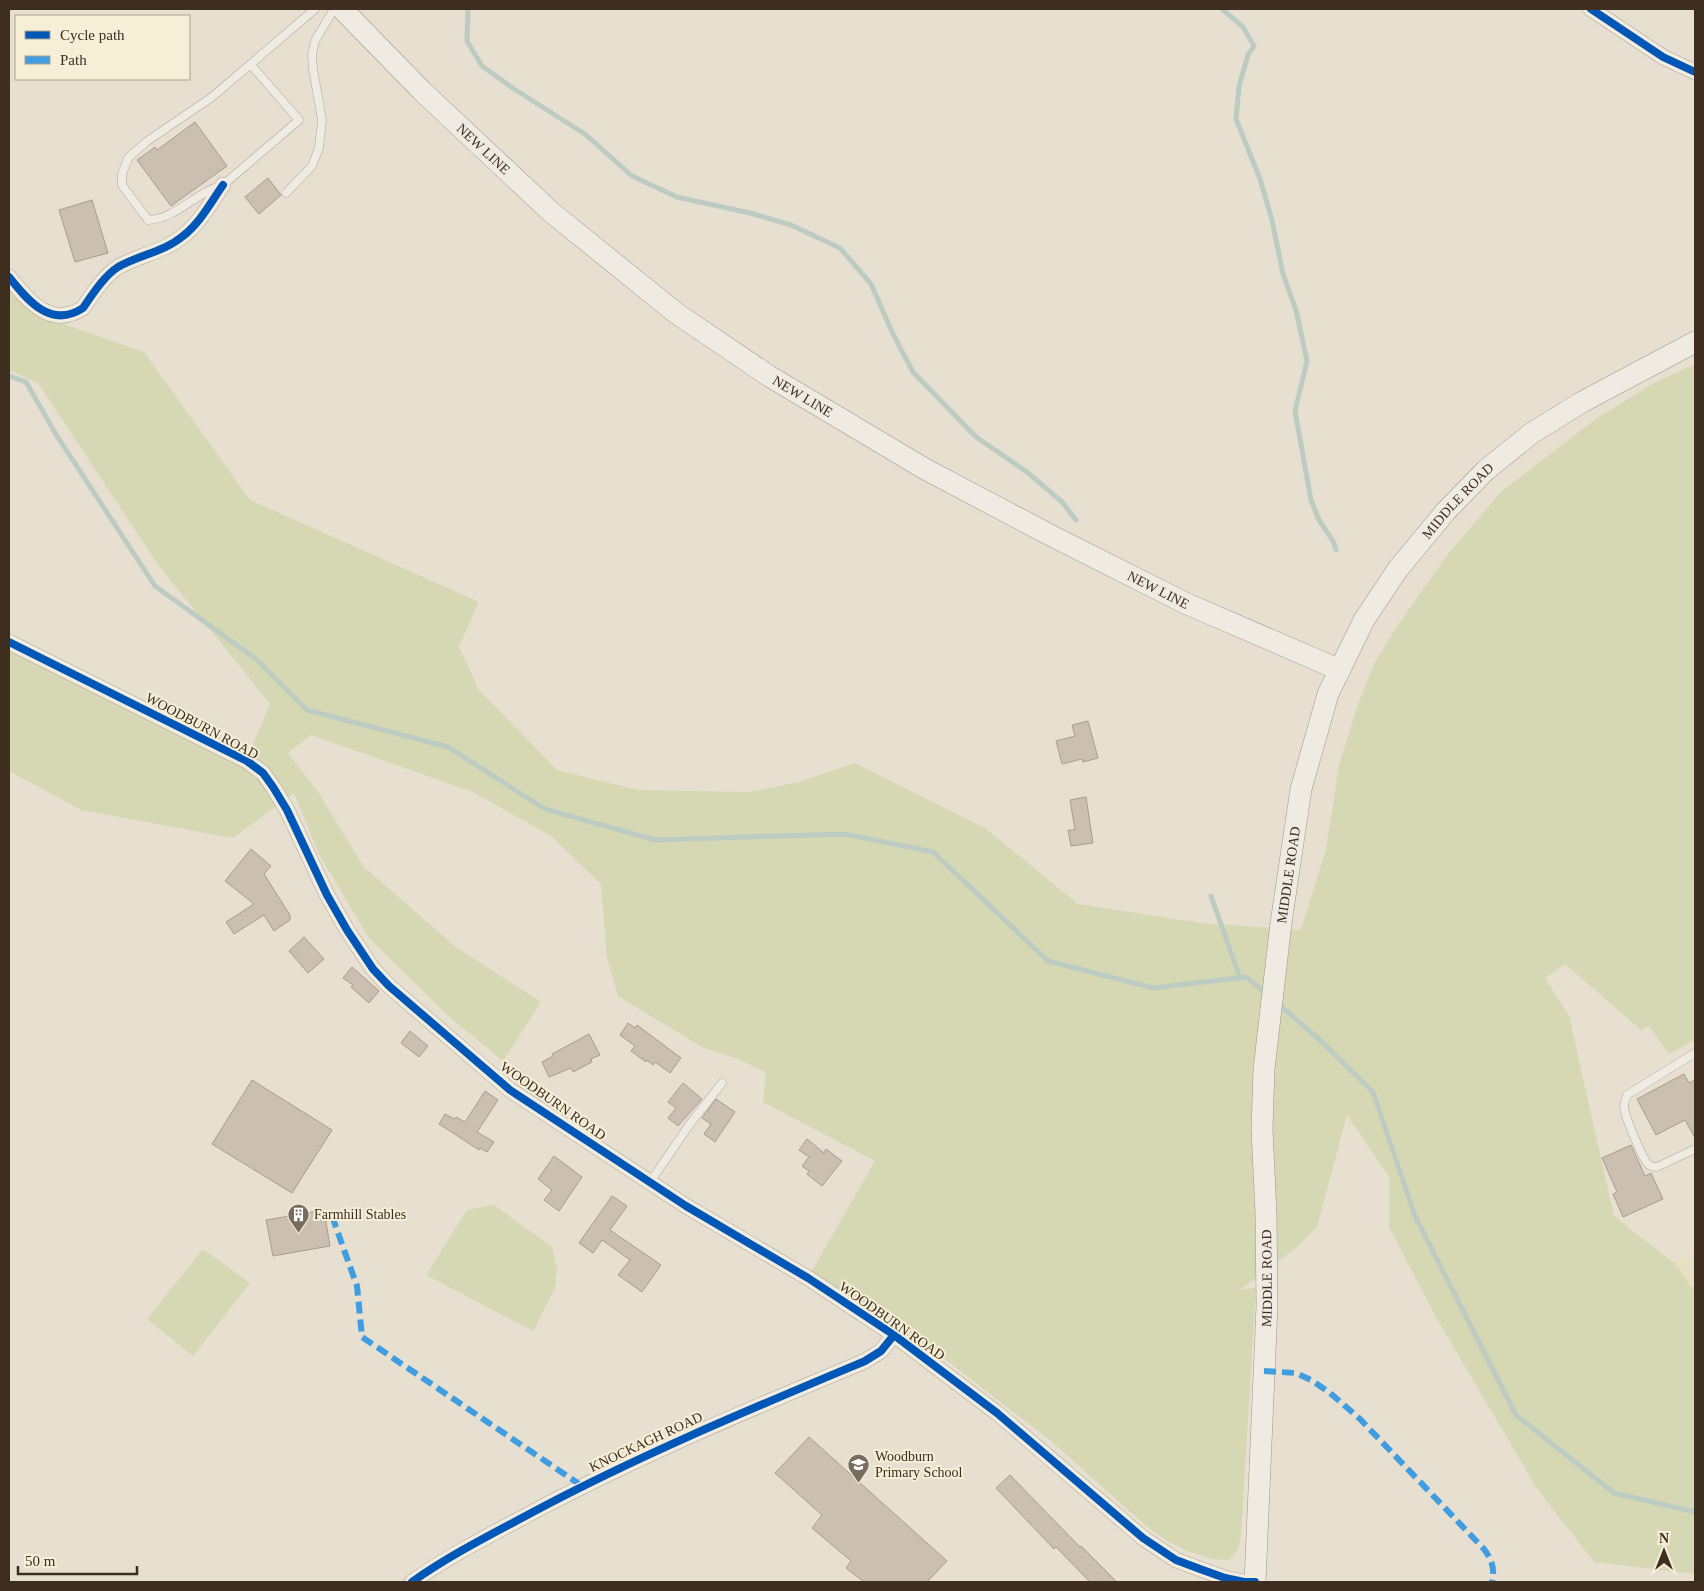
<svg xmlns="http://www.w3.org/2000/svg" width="1704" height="1591" font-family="'Times New Roman',serif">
  <rect width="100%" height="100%" fill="#e7e0d1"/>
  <path fill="#e6dfc2" d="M1695 1251V1292L1673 1262Z"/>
  <path fill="#d6d7b3" d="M9 285 49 319 144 352 250 500 479 602 459 647 479 690 557 770 638 790 750 792 799 782 855 763 985 828 1078 904 1201 923 1301 930 1326 849 1339 765 1358 704 1375 662 1400 622 1448 554 1501 492 1593 421 1652 384 1695 364V1040L1669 1054 1649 1026 1641 1030 1565 964 1545 978 1569 1016 1614 1216 1673 1262 1695 1292V1574L1594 1562 1536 1487 1437 1319 1389 1227V1177L1347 1115 1317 1227 1297 1247 1240 1290 1256 1288 1241 1535 1238 1550 1228 1560 1212 1559 1187 1551 1165 1540 1145 1525 1051 1441 903 1327 810 1274 875 1161 763 1102 766 1072 735 1058 702 1047 618 996 607 958 601 884 551 836 473 792 311 735 288 753 318 792 364 867 456 947 541 1002 503 1061 448 1016 369 938 319 854 294 793 233 838 81 810 9 771V651L243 767 270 704 159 566 38 383 9 370Z
    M494 1205 552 1247 557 1269 555 1288 533 1331 426 1275 467 1210Z
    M203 1249 250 1283 193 1356 147 1319Z"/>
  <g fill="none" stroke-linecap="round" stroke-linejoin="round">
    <path stroke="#bcccc2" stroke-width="5" d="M468 9 467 41 482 66 514 89 585 134 632 176 677 197 750 213 791 225 840 248 871 284 893 334 913 372 976 437 1027 472 1062 502 1076 520
      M1222 9 1243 27 1254 46 1248 55 1239 86 1236 119 1260 179 1272 220 1283 274 1296 310 1307 361 1295 411 1311 500 1319 520 1333 541 1336 550
      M9 376 26 382 57 436 155 586 256 659 307 710 448 747 545 809 655 840 845 834 933 852 1048 961 1153 988 1246 977 1267 994
      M1211 896 1240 978
      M1277 1003 1320 1040 1373 1092 1415 1216 1516 1415 1614 1493 1695 1512"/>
  </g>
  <path fill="#cbbfb2" stroke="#a89c90" d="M195 122 227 166 171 206 137 160 155 147 157 150Z
    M268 178 281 195 259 214 245 197Z
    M92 200 108 253 75 262 59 210Z
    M1088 721 1098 758 1083 762 1082 759 1062 764 1056 741 1075 736 1072 725Z
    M1086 797 1093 843 1071 846 1068 830H1075L1070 800Z
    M251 849 271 866 264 874 290 915V920L274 931 264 915 234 934 226 922 254 904 225 881Z
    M304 937 324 959 308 973 289 951Z
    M352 967 379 991 369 1003 351 987 353 985 343 978Z
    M628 1023 635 1028 637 1025 681 1058 670 1073 655 1062 653 1065 647 1060 646 1062 631 1051 635 1046 620 1035Z
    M410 1031 428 1046 419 1057 401 1043Z
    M589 1034 600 1055 591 1059 592 1062 573 1072 571 1068 549 1077 542 1062 553 1056 552 1054Z
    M1684 1074 1689 1083 1695 1080V1138L1685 1120 1656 1135 1637 1099Z
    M252 1080 332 1130 292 1193 212 1144Z
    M683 1083 702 1099 678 1126 668 1118 676 1108 668 1102Z
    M485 1091 498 1100 477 1132 494 1142 487 1152 480 1148 479 1150 439 1124 445 1114 454 1119 456 1117 465 1122Z
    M716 1099 735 1112 715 1142 704 1134 711 1124 702 1118Z
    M807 1139 824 1153 826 1149 842 1161 822 1186 807 1174 809 1171 802 1166 809 1157 799 1150Z
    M1631 1145 1645 1176 1651 1173 1663 1199 1623 1217 1613 1194 1617 1192 1602 1158Z
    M554 1156 582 1177 559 1211 544 1200 552 1190 538 1179Z
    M612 1196 627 1206 610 1230 661 1265 642 1292 618 1275 630 1260 602 1240 593 1253 579 1243Z
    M324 1210 330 1246 273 1256 266 1220Z
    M809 1437 947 1561 927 1582H864L846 1568 851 1561 812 1528 822 1515 775 1473Z
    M1010 1475 1080 1547 1081 1546 1117 1582H1090L1056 1547 1054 1549 996 1488Z"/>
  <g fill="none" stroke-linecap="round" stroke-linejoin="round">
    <defs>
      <path id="service" d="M251 65 299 120 223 185C196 192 176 219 148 220L122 185V174L128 158 146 142 212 97 315 9
        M286 193 312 166 319 148 322 120 313 69 312 54 315 41 334 9
        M1695 1053 1627 1095C1626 1099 1624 1102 1624 1106 1624 1115 1643 1160 1649 1165 1652 1167 1653 1167 1657 1167L1695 1149
        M650 1182 690 1124 722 1083"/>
      <path id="minor" d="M1591 9 1663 57 1695 72
        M9 277C28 301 51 329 83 308 92 295 104 276 118 267 139 255 164 252 183 236 200 223 211 202 223 185
        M9 642 247 761 263 773 273 787 287 810 327 895 347 930 373 969 389 986 510 1090 686 1206 808 1278 894 1335 997 1413 1143 1538 1176 1560 1200 1569 1225 1578 1244 1582H1255
        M412 1582C450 1555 492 1534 533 1512 640 1455 753 1408 865 1361L881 1351 894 1335"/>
      <g id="secondary">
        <path id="s1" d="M342 9 422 91 551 212 676 313 769 376 925 469 1052 536 1185 603 1340 670"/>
        <path id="s2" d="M1255 1582 1267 1306 1266 1214 1262 1129 1264 1069 1281 923 1301 789 1328 694 1364 620 1398 569 1446 511 1486 470 1532 433 1582 402 1695 342"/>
      </g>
    </defs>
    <use href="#service" stroke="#ada599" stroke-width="9"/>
    <use href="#minor" stroke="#ada599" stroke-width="16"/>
    <use href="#secondary" stroke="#9c958a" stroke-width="22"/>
    <use href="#service" stroke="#efebe3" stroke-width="8"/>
    <use href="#minor" stroke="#efebe3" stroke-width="15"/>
    <use href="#secondary" stroke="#efebe3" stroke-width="21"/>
    <path stroke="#3f9de0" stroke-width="6" stroke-dasharray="12 6" stroke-linecap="butt" d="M332 1216 357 1286 362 1337 582 1486
      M1264 1371 1296 1373 1311 1380 1329 1392 1360 1419 1484 1549C1492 1560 1495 1569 1492 1582"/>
    <defs>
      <path id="cycleway" d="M1591 9 1663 57 1695 72
        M9 277C28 301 51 329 83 308 92 295 104 276 118 267 139 255 164 252 183 236 200 223 211 202 223 185
        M9 642 247 761 263 773 273 787 287 810 327 895 347 930 373 969 389 986 510 1090 686 1206 808 1278 894 1335 997 1413 1143 1538 1176 1560 1200 1569 1225 1578 1244 1582H1255
        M412 1582C450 1555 492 1534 533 1512 640 1455 753 1408 865 1361L881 1351 894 1335"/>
    </defs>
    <use href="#cycleway" stroke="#f7eed8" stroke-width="11"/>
    <use href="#cycleway" stroke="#0057b8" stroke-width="8"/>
  </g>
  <defs>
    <symbol id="building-pin" viewBox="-11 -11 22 30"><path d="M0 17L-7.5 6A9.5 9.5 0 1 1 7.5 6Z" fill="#786c5e" stroke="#f7eed8"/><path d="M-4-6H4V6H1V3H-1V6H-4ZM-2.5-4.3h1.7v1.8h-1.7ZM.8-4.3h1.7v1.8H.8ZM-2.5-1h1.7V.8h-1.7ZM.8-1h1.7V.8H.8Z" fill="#fff"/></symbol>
    <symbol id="school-pin" viewBox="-11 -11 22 30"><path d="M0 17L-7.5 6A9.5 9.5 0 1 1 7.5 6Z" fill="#786c5e" stroke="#f7eed8"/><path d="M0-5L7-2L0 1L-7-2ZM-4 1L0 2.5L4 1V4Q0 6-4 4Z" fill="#fff"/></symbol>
  </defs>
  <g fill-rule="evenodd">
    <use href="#building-pin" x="286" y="1202" width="25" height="34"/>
    <use href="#school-pin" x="846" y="1452" width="25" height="34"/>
  </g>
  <g text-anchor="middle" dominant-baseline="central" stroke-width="4" stroke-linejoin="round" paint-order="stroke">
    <g font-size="14" fill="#3d2e20" stroke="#f7eed8">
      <text stroke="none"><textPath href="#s1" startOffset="199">NEW LINE</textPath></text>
      <text stroke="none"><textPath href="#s1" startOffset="604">NEW LINE</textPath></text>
      <text stroke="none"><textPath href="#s2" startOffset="1129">MIDDLE ROAD</textPath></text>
      <text stroke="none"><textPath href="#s1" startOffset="1009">NEW LINE</textPath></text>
      <text transform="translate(202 726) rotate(28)">WOODBURN ROAD</text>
      <text stroke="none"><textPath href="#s2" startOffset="709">MIDDLE ROAD</textPath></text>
      <text transform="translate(553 1101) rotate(35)">WOODBURN ROAD</text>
      <text stroke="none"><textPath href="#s2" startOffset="304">MIDDLE ROAD</textPath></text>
      <text transform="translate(892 1321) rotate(35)">WOODBURN ROAD</text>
      <text transform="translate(646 1442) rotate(-25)">KNOCKAGH ROAD</text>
    </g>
    <g font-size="14" fill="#3d2e20" stroke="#f7eed8" text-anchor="start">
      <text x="314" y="1214">Farmhill Stables</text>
      <text x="875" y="1456">Woodburn<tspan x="875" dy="16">Primary School</tspan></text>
    </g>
  </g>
  <rect width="1704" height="1591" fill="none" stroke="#3d2e20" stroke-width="20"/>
  <rect x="15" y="15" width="175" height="65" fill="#f7eed8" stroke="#ada18e"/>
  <rect x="25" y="31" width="25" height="8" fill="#0057b8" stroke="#ada18e"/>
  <text x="60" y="40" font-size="15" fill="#3d2e20">Cycle path</text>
  <rect x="25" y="56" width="25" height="8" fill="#3f9de0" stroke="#ada18e"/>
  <text x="60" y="65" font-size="15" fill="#3d2e20">Path</text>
  <g transform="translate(1664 1551)" stroke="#f7eed8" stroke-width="4" paint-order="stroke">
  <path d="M0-4L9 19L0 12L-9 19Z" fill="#3d2e20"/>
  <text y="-8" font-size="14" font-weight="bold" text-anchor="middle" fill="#3d2e20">N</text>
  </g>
  <path d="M18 1566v8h119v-8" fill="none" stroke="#3d2e20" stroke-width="2.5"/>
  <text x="25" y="1566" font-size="15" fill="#3d2e20" stroke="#f7eed8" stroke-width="4" paint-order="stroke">50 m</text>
</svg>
